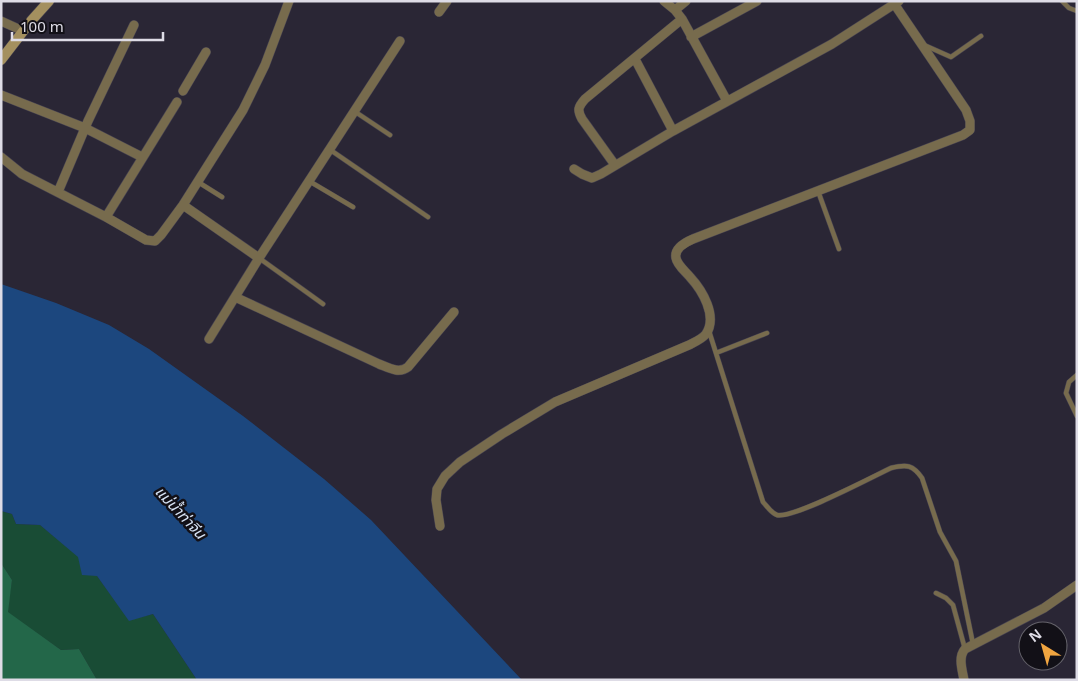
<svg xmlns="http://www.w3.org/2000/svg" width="1078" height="681" font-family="'Noto Sans','Noto Sans Thai',sans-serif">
  <rect width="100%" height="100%" fill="#2a2635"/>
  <path fill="#194c35" d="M1 511 12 514 16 524 40 525 79 557 97 576 129 620 153 614 197 680H97L79 649 61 650 7 612 12 580 1 563Z"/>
  <path fill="#236749" d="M1 563 12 580 8 612 61 650 79 649 97 680H1Z"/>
  <path fill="#1c477e" d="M1 284 56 303 109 325 149 349 243 416 324 479 371 520 522 680H197L153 614 129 621 97 576 82 575 78 557 40 525 16 524 12 514 1 511Z"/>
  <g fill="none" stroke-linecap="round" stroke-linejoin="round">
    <defs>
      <path id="lane" d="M1062 1 1069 8 1077 11
        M924 45 951 57 981 36
        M354 111 390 135
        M329 149 428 217
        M309 181 353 207
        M198 182 222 197
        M818 191 839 249
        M259 258 323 304
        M709 331 763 502C767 506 771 513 777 515 793 519 872 477 891 468 907 464 913 465 922 478L940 532 956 561 973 644
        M716 353 767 333
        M1077 375 1069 382 1066 393 1077 416
        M936 593 946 598 953 605 965 649"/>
      <path id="street" d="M664 1 675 10 682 19 727 101
        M675 10 686 1
        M439 12 447 1
        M1 21 23 31
        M691 37 757 1
        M635 59 673 131
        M183 91 206 52
        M1 95 85 128 142 157
        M1 157 22 174 106 217 146 240 155 241 161 235 183 205 243 110 265 65 289 1
        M615 165 582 119C577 110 578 107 585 99L682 19
        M574 169 582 174 592 178 601 174 673 131 832 44 899 1
        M58 192 88 121 134 25
        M183 205 259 258 400 41
        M106 217 177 102
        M235 297 379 364C389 368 399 374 408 367L454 312
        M209 339 259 258
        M440 526 436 500 437 489 445 476 460 462 502 434 555 402 689 345C695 342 702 339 706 334 718 316 702 290 690 277 686 272 677 265 676 258 674 248 686 242 693 239L963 135 970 130V121L966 110 895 5
        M964 680C962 669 958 657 965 649L1044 608 1077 585"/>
      <path id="secondary" d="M1 60 31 21 49 1"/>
    </defs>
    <use href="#lane" stroke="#474351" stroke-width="5.5"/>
    <use href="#street" stroke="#474351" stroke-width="10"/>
    <use href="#secondary" stroke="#474351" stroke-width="11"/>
    <use href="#lane" stroke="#776b4d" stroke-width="4.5"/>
    <use href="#street" stroke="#776b4d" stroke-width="9"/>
    <use href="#secondary" stroke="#a4905f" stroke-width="10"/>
  </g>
  <g text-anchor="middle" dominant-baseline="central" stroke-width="5" stroke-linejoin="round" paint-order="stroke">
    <g font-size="15" font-style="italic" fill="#d8e4f6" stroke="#121017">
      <text transform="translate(181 512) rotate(47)">แม่น้ำท่าจีน</text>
    </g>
  </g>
  <rect width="1078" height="681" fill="none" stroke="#dedce6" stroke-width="5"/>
  <g transform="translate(1043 646) rotate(323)"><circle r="24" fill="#121017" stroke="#64626a"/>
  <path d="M0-4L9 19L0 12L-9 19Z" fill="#f1a540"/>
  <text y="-8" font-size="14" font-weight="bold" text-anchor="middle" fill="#dedce6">N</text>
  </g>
  <path d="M12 32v8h151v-8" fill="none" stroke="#dedce6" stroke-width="2.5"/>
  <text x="20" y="32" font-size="15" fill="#dedce6" stroke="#121017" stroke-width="4" paint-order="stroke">100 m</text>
</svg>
